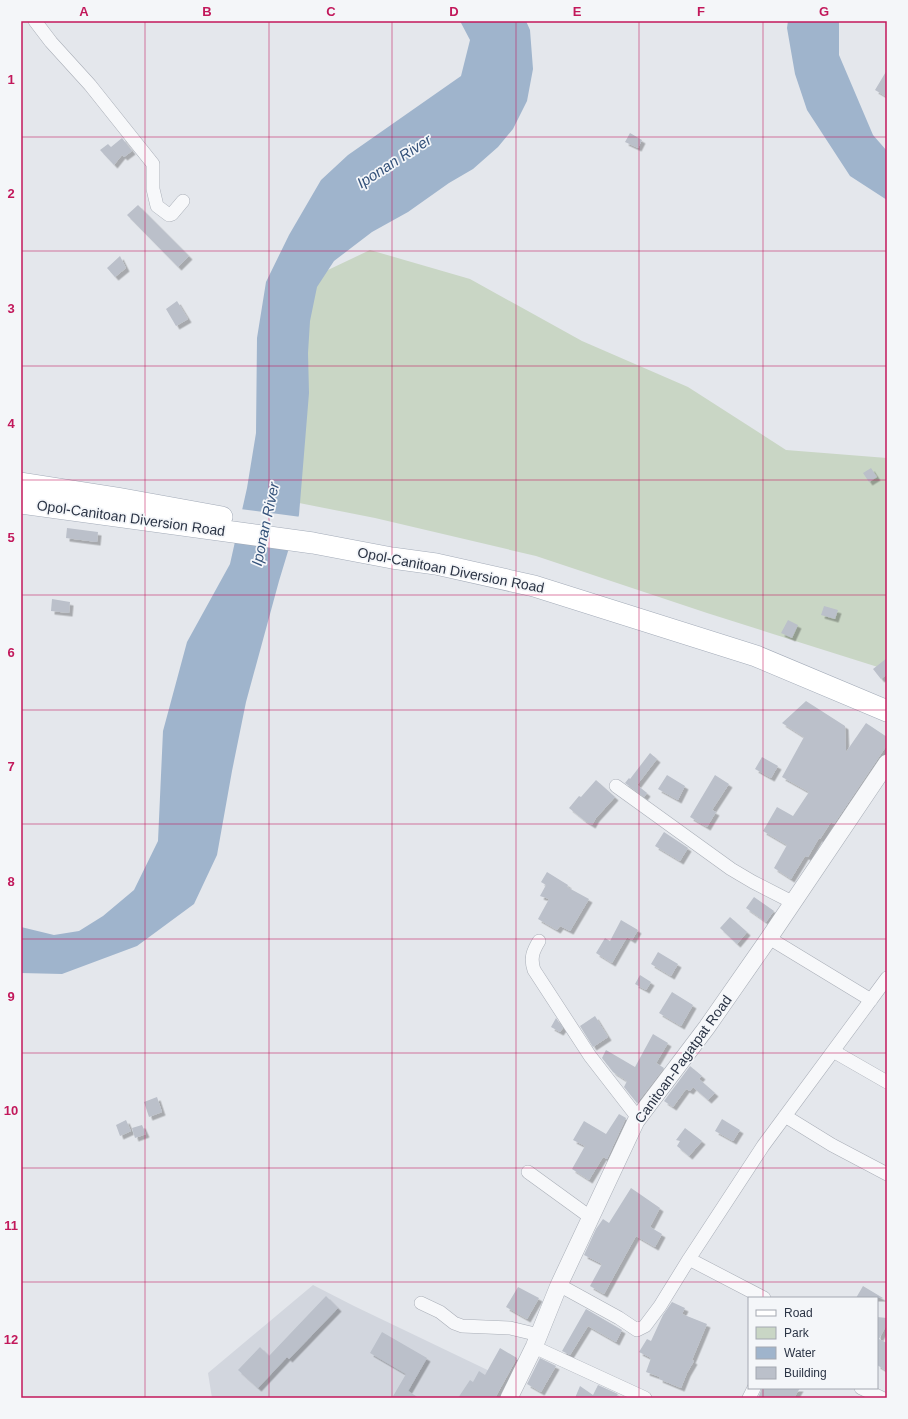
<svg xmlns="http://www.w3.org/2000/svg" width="908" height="1419" font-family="Arial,sans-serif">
  <defs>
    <filter id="shadow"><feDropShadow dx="3.5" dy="3.5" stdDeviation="0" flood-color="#0004"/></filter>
  </defs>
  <rect width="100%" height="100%" fill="#e4e7ec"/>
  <path fill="#d2d6de" d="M313 1285 354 1306 500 1376 485 1398H212L208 1373Z"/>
  <path fill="#c9d6c5" d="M370 250 470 279 582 341 688 387 786 450 887 458V661L881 668 707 613 536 556 375 518 289 501 309 279Z"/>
  <path fill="#9fb4cc" d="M460 21H526L530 30 533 69 527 101 513 129 498 147 473 169 449 183 408 212 372 232 334 261 317 287 310 321 308 353 309 393 299 515 279 581 246 702 232 771 217 855 194 904 137 946 62 974 21 973V927L54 935 79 931 103 916 134 890 158 841 163 731 187 642 230 564 247 488 256 433 257 338 266 282 289 235 321 180 348 155 461 76 470 40Z
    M788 21H839V55L873 135 887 151V200L850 176 807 110 795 74 787 28Z"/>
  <path fill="#e4e7ec" d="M240 509 301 517 291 548 233 540Z"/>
  <path fill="#bbc0ca" filter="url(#shadow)" d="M887 70V97L875 90Z
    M630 133 642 140 638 148 625 142Z
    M122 138 132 151 124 157 122 155 114 165 100 150 108 144 111 147Z
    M138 205 189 256 178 267 127 215Z
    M120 256 126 268 115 277 107 268Z
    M177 301 188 319 176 326 166 309Z
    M871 468 877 477 869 482 863 473Z
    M67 528 98 532 97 542 66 538Z
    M52 599 70 602 69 613 51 611Z
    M824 606 838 610 835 619 821 615Z
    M788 620 798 625 792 638 781 633Z
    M887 658V674L881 679 873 669Z
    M806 701 845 726 846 752 866 723 887 737V745L834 824 831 822 820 839 819 838 808 857 805 856 791 879 774 868 787 845 763 831 777 807 793 816 809 792 782 777 804 737 782 723Z
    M650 753 657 759 637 785 647 793 644 797 625 783 629 778 630 779Z
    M762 757 778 766 771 778 755 769Z
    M667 775 685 786 678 800 658 789Z
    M715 775 729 784 712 810 716 812 707 827 690 817Z
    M596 780 615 797 596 818 592 825 584 820 569 808 579 796 581 797Z
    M664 832 688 848 680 861 655 846Z
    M547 872 568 885 567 887 589 899 570 931 560 926 557 930 538 919 549 899 540 896 546 885 541 882Z
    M754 897 774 911 766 922 746 908Z
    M730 917 747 932 737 944 720 928Z
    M621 920 638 930 632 940 627 937 612 963 596 953 605 938 610 941Z
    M658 952 678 964 671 976 651 964Z
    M640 975 651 982 646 990 635 984Z
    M672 992 693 1005 681 1026 659 1013Z
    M595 1016 608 1037 593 1047 580 1026Z
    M556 1018 563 1028 560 1032 551 1027Z
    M653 1034 668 1043 656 1063 664 1068 637 1103 624 1087 627 1081 613 1072 602 1058 606 1050 635 1067Z
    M690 1066 702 1076 699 1079 715 1093 708 1100 693 1087 690 1091 686 1089 673 1107 664 1101Z
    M157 1097 162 1112 149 1117 144 1102Z
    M619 1114 626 1118 607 1159 603 1157 589 1180 572 1169 585 1146 573 1140 584 1121 606 1134Z
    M722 1119 740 1130 733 1141 715 1131Z
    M126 1120 131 1131 120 1136 116 1125Z
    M142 1125 146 1134 135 1138 132 1128Z
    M685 1128 702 1141 689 1156 677 1146 680 1141 676 1140Z
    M631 1188 660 1208 650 1227 662 1234 655 1247 636 1236 604 1294 590 1286 602 1264 584 1255 596 1229 603 1219 609 1223Z
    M863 1286 883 1298H856Z
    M518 1287 539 1298 527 1319 506 1307Z
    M326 1296 338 1308 289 1359 287 1357 258 1388 238 1370 260 1347 269 1356Z
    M672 1302 685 1308 682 1314 707 1324 692 1360 694 1361 687 1373 681 1388 659 1379 660 1377 646 1372 651 1358 639 1352 647 1339 651 1341 663 1315Z
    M586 1309 622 1330 616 1342 588 1326 570 1355 562 1351Z
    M877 1317 887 1318V1324L879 1339 887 1343V1371L877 1365Z
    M382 1332 427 1358 408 1391 419 1398H392L406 1374 370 1353Z
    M500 1348 517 1358 495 1398H458L470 1380 473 1382 479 1371 485 1375Z
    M540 1358 556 1366 541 1392 527 1384Z
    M598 1385 618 1394 615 1398H575L580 1386 593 1395Z
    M762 1388H800L794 1398H758Z"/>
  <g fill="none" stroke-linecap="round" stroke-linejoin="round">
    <defs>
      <path id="minor" d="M35 21 51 42 90 85 153 164V189L157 206 169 215 172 214 183 201
        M616 786 731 869 753 882 794 903
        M769 938 871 1000
        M539 941C533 951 530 958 534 970L590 1056 638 1118
        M833 1051 887 1082
        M785 1116 832 1145 887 1174
        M528 1172 590 1217
        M689 1259 764 1298
        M559 1285 619 1318 637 1330 645 1326 660 1306 689 1259 763 1146 887 978
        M421 1303 440 1312 454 1323 462 1326 510 1328 539 1335
        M534 1347 645 1398
        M861 1388 882 1398
        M749 1398 754 1388"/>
      <path id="tertiary" d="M509 1398 534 1347 559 1285 636 1121 707 1027 769 938 887 763"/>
      <path id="primary" d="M21 483 117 498 222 517
        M21 503 313 543 392 558 436 564 534 586 756 656 887 711"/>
    </defs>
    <use href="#minor" stroke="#a9aeb7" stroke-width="14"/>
    <use href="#tertiary" stroke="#a9aeb7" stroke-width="18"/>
    <use href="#primary" stroke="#a3abb8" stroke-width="22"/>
    <use href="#minor" stroke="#f7f8fa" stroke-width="13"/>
    <use href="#tertiary" stroke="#f7f8fa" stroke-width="17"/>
    <use href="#primary" stroke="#fff" stroke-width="21"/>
  </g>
  <path fill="none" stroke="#c2185b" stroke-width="1" stroke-opacity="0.55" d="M145 21V1398M269 21V1398M392 21V1398M516 21V1398M639 21V1398M763 21V1298M21 137H887M21 251H887M21 366H887M21 480H887M21 595H887M21 710H887M21 824H887M21 939H887M21 1053H887M21 1168H887M21 1282H887M763 1388V1398"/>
  <g text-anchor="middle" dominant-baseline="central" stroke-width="3.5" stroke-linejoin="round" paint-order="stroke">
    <g font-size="14" fill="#2b3445" stroke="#f4f6f9">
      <text transform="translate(131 518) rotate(8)">Opol-Canitoan Diversion Road</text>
      <text transform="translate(451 570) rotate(11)">Opol-Canitoan Diversion Road</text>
      <text transform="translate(683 1059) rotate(-54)">Canitoan-Pagatpat Road</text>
    </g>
    <g font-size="15" font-style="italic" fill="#34527a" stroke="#f4f6f9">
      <text transform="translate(394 161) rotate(-33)">Iponan River</text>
      <text transform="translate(265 524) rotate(-78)">Iponan River</text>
    </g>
  </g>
  <rect width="908" height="1419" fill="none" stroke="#f4f6f9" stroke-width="44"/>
  <rect x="748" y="1297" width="130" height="92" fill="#f4f6f9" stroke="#a4a8b1"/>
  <rect x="756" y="1310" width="20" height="6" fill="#ffffff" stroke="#a4a8b1"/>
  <text x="784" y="1317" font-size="12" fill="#2b3445">Road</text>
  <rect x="756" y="1327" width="20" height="12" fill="#c9d6c5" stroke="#a4a8b1"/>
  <text x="784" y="1337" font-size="12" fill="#2b3445">Park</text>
  <rect x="756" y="1347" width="20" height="12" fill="#9fb4cc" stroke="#a4a8b1"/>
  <text x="784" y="1357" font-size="12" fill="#2b3445">Water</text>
  <rect x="756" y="1367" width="20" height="12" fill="#bbc0ca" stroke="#a4a8b1"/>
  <text x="784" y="1377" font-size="12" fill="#2b3445">Building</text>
  <rect x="22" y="22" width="864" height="1375" fill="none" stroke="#c2185b" stroke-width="1.5"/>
  <g font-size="13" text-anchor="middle" font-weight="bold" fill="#c2185b">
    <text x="84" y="16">A</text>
    <text x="207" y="16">B</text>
    <text x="331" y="16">C</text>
    <text x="454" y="16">D</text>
    <text x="577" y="16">E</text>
    <text x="701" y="16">F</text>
    <text x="824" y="16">G</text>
    <text x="11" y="84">1</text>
    <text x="11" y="198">2</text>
    <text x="11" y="313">3</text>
    <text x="11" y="428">4</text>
    <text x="11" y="542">5</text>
    <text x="11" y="657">6</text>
    <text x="11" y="771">7</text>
    <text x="11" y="886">8</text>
    <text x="11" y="1001">9</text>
    <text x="11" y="1115">10</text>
    <text x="11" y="1230">11</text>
    <text x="11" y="1344">12</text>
  </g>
</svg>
